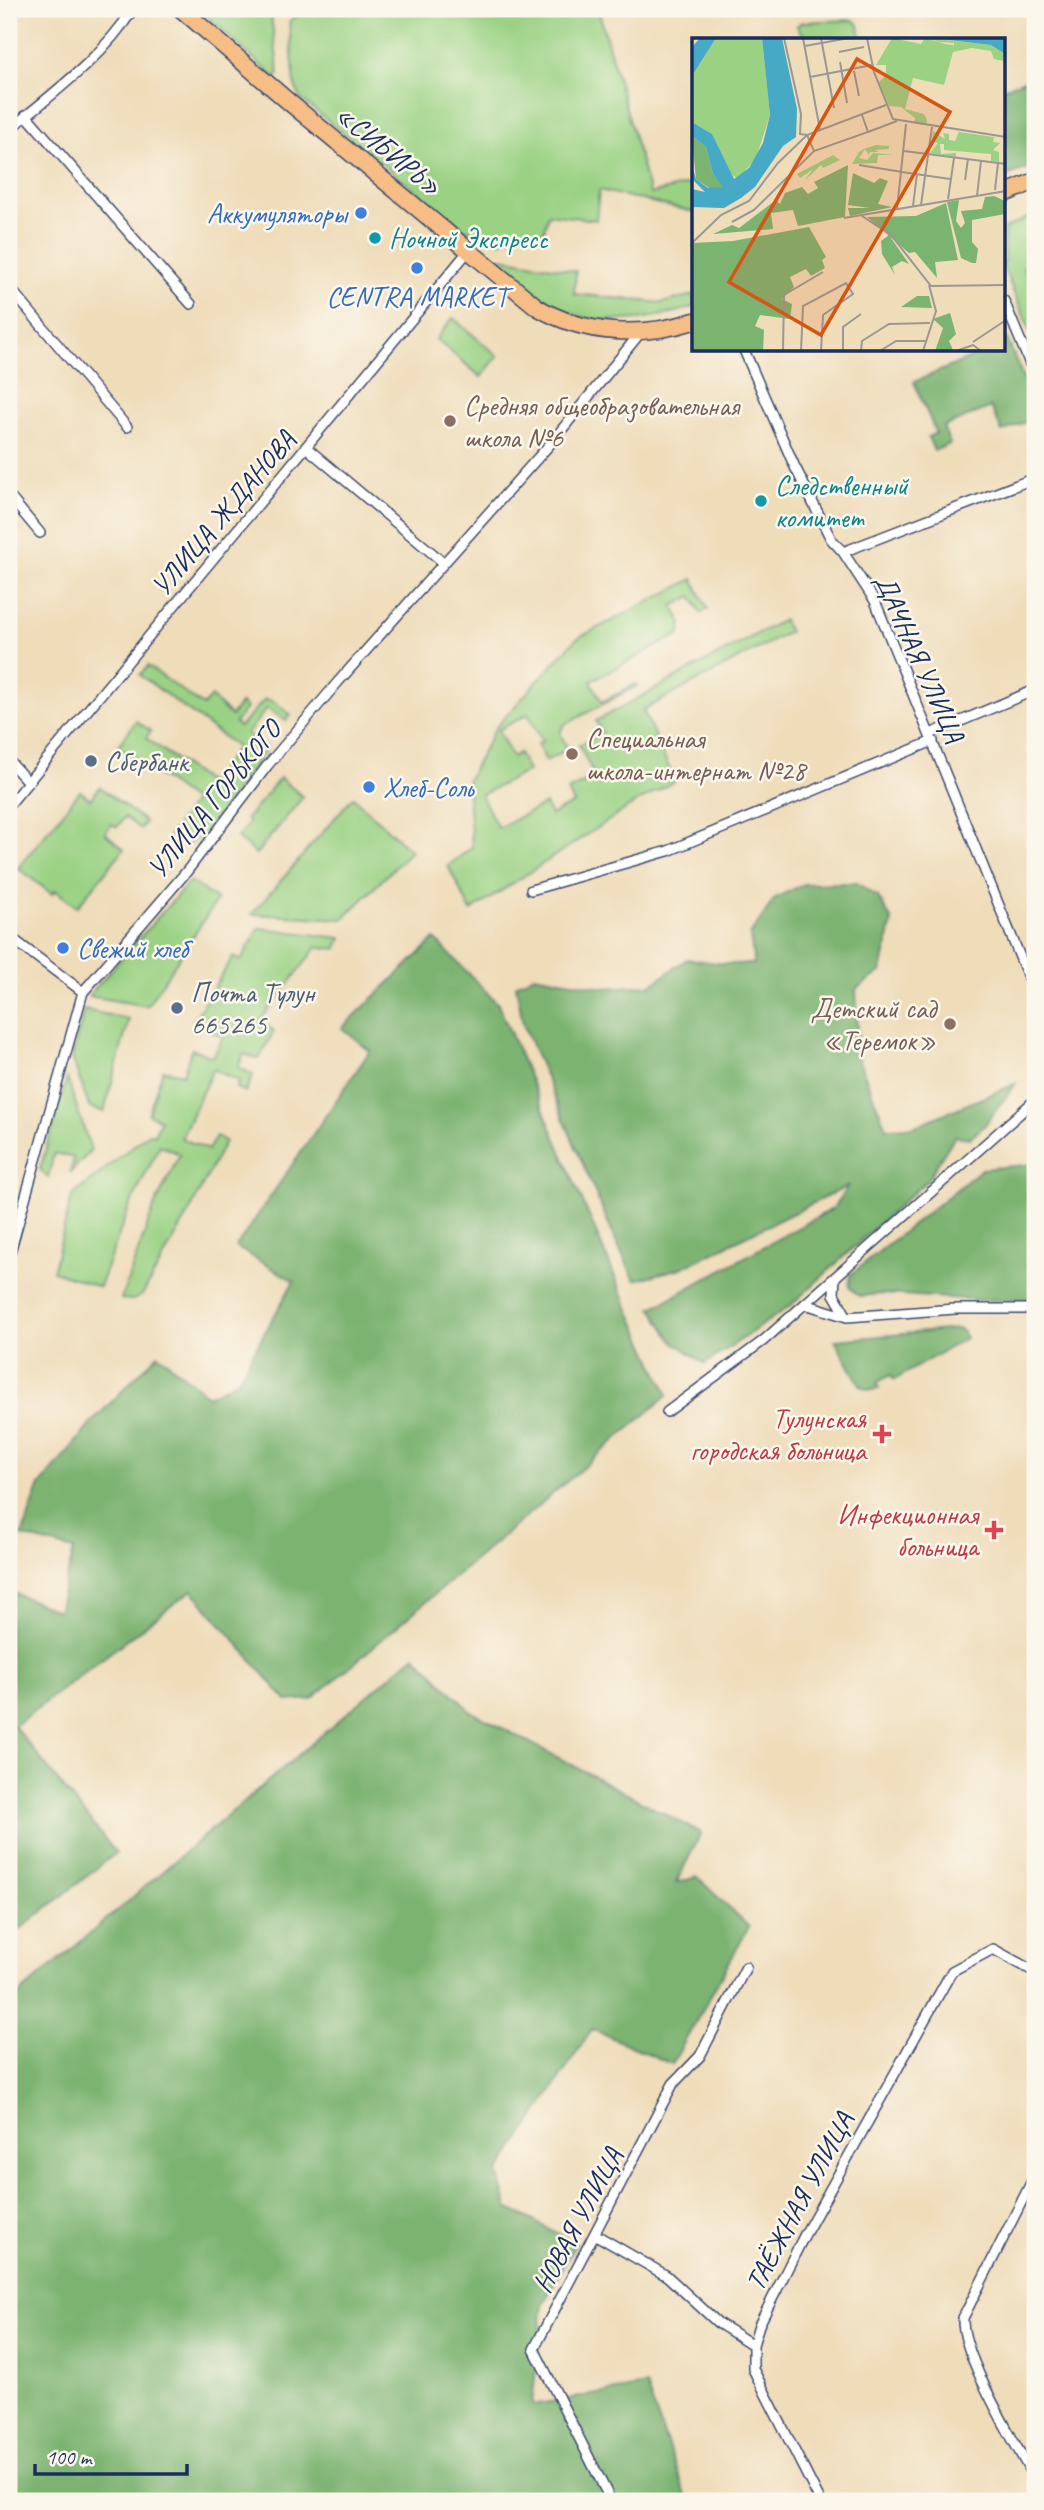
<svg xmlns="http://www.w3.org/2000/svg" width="1044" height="2510" font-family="Caveat,sans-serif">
  <rect width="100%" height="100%" fill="#fbf7ec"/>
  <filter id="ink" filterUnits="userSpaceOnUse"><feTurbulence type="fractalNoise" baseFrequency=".0143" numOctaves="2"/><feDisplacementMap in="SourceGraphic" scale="14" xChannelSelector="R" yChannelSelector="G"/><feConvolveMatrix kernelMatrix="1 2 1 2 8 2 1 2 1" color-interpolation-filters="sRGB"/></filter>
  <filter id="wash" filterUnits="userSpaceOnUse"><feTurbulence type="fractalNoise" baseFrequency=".00686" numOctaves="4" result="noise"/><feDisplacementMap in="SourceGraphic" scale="28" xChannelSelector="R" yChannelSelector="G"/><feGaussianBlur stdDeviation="1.57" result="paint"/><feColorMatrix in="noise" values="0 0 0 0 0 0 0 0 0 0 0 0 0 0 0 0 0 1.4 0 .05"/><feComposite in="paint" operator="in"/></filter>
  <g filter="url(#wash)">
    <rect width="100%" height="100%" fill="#efdcb9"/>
    <path fill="#9ad183" stroke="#5a8070" stroke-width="2" d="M199 9H270L279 74 275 78Z
      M304 9H598L650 194 694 183V212L599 190 596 220 548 214 544 232H522L499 242 465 230 301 99 295 86 289 22Z
      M853 20 859 25 861 40H807L797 26 801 22Z
      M1035 214V262L1023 268 1032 288 1035 287 1034 340 1004 269V229Z
      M496 257 576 271 574 294 662 303 694 295V307C652 320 594 329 554 306 533 294 514 273 496 257Z
      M453 318 498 356 481 377 436 339Z
      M693 579 708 609 701 613 692 596 673 606 682 624 680 634 591 681 602 702 635 684 637 686 564 725 560 733 568 749 546 761 537 744 542 741 528 714 498 730 512 757 519 753 528 771 481 795 498 828 545 804 551 815 574 803 568 791 595 777 579 745 602 734 596 721 783 620 789 632 643 710 675 781 632 805 471 911 448 866 472 847 467 781 496 727 576 639Z
      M148 666 203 706 211 697 231 716 241 703 246 708 235 723 240 727 265 699 273 701 291 715 286 721 267 708 247 734 267 748 205 834 184 847 169 836 194 801 118 746 136 721 151 731 146 738 210 784 237 747 140 675Z
      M280 778 303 797 256 854 237 838 249 823 246 819Z
      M100 787 145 822 140 829 125 817 117 827 112 824 105 833 124 849 77 907 55 890 52 894 18 868 80 791 90 799Z
      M353 797 411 851 343 919 252 914Z
      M190 881 217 900 147 1006 88 996Z
      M259 928 342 938 336 949 317 947 260 1021 274 1031 259 1059 244 1054 238 1067 253 1075 246 1092 236 1088 239 1081 213 1069 181 1138 208 1150 216 1136 225 1141 185 1220 142 1295 133 1300 121 1299 155 1205 180 1154 160 1145 131 1203 99 1287 53 1271 72 1196 149 1133 154 1135 161 1120 148 1114 163 1070 183 1074 192 1049 213 1057 223 1037 193 1021 233 957 241 960Z
      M84 1010 129 1019 104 1112 89 1107 72 1057Z
      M67 1078 91 1150 70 1173 74 1158 54 1153 48 1178 40 1169Z"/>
    <path fill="#7bb371" stroke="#4b7168" stroke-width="2" d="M1035 76V165L1004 177V88Z
      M1004 332 1035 406V418L1002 432 991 407 943 427 950 444 934 451 928 437 936 433 914 382 989 350H1004Z
      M857 883 878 897 892 921 881 972 856 989 859 1061 886 1128 913 1127 1015 1084 984 1126 970 1138 955 1136 927 1180 790 1306 705 1364 672 1340 652 1308 834 1208 848 1186 681 1268 635 1280 619 1248 523 1024 516 985 534 975 605 988 651 985 687 959 725 964H754L750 935 775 898 804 884Z
      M435 939 498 1004 627 1305 668 1395 312 1699 287 1701 192 1590 14 1726 116 1853 9 1938V1591L58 1611 74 1550 22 1536 39 1487 95 1419 158 1354 208 1396 237 1381 294 1281 236 1247 370 1051 342 1028Z
      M1035 1164V1299L984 1300 884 1294 859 1296 849 1287 850 1275 982 1169Z
      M958 1329 962 1331 966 1338 894 1380 890 1375 877 1383 879 1388C871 1392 865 1390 859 1383L835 1340Z
      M415 1655 470 1711 701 1833 676 1883 697 1877 749 1927 672 2064 592 2029 498 2173 508 2208 576 2243 543 2304 532 2405 646 2386 688 2501H9V2003Z"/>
  </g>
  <g filter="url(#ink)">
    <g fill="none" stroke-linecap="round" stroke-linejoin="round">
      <defs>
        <path id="street" d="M26 115 191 304
          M9 130C52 94 103 57 133 9
          M9 287 127 427
          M1004 301 1035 376
          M744 350 794 465 831 539 843 552 875 601 1035 994
          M9 496 40 533
          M843 552 1035 478
          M444 563 551 443 641 332
          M930 734 1035 690
          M9 761 28 782
          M9 805 470 249
          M531 890 668 851 933 741
          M9 936 83 992
          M9 1256 83 992 187 871 267 766 338 682 444 563 307 448
          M835 1277 834 1294 847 1317
          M805 1304 847 1317 955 1309H1035
          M667 1412 763 1341 1035 1100
          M1035 2175 963 2318C961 2355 1016 2444 1035 2480
          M596 2235 667 2276 718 2323 753 2345
          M611 2501 534 2349 673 2084 700 2056 746 1967
          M820 2501 753 2369V2345L759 2325 804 2236 952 1971 993 1949 1035 1972"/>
        <path id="highway" d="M181 9 289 102 537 307C584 335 641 338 694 321
          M1004 194 1035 181"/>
      </defs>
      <use href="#street" stroke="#3b496c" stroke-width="12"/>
      <use href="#highway" stroke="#3b496c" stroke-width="19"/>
      <use href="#street" stroke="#fff" stroke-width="9"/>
      <use href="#highway" stroke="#f6be86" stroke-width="16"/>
    </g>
  </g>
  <g fill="#3f7fe0" stroke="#fbf7ec" stroke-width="2.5">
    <circle cx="361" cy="213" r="7"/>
    <circle cx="417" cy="268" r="7"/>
    <circle cx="369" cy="787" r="7"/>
    <circle cx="63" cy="948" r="7"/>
  </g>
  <g fill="#0f9aa8" stroke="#fbf7ec" stroke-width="2.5">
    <circle cx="375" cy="238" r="7"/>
    <circle cx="761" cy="501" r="7"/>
  </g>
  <g fill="#8d6e63" stroke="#fbf7ec" stroke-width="2.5">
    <circle cx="450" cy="421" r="7"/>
    <circle cx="572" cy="754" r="7"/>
    <circle cx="950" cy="1024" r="7"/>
  </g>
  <g fill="#5c6f8a" stroke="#fbf7ec" stroke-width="2.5">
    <circle cx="91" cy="761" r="7"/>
    <circle cx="177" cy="1008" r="7"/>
  </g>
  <g fill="#e0444e" stroke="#fbf7ec" stroke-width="2.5">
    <path d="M878.5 1423.5h7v7h7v7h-7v7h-7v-7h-7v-7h7z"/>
    <path d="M990.5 1519.5h7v7h7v7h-7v7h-7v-7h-7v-7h7z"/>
  </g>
  <g text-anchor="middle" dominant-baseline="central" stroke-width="5" stroke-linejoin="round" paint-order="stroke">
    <g font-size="28" fill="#1b2f5e" stroke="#fbf7ec">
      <text transform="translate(389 150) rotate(39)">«СИБИРЬ»</text>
      <text transform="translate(223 513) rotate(-50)">УЛИЦА ЖДАНОВА</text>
      <text transform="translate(920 658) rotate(66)">ДАЧНАЯ УЛИЦА</text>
      <text transform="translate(214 799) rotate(-51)">УЛИЦА ГОРЬКОГО</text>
      <text transform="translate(799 2201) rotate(-62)">ТАЁЖНАЯ УЛИЦА</text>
      <text transform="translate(577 2220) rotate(-62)">НОВАЯ УЛИЦА</text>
    </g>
    <g font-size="28" fill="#366cbe" stroke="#fbf7ec" text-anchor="start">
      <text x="347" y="213" text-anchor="end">Аккумуляторы</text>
      <text x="417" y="296" text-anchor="middle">CENTRA MARKET</text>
      <text x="383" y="787">Хлеб-Соль</text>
      <text x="77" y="948">Свежий хлеб</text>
    </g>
    <g font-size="28" fill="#0d838f" stroke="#fbf7ec" text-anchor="start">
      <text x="389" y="238">Ночной Экспресс</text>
      <text x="775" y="485">Следственный<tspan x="775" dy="32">комитет</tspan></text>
    </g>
    <g font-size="28" fill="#785e54" stroke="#fbf7ec" text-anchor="start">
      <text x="464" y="405">Средняя общеобразовательная<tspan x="464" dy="32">школа №6</tspan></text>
      <text x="586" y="738">Специальная<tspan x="586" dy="32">школа-интернат №28</tspan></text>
      <text x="936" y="1008" text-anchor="end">Детский сад<tspan x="936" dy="32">«Теремок»</tspan></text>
    </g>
    <g font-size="28" fill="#4e5e75" stroke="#fbf7ec" text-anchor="start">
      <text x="105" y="761">Сбербанк</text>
      <text x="191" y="992">Почта Тулун<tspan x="191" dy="32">665265</tspan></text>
    </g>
    <g font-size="28" fill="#be3a42" stroke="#fbf7ec" text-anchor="end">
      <text x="866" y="1418">Тулунская<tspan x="866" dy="32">городская больница</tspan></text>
      <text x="978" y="1514">Инфекционная<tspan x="978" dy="32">больница</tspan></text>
    </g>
  </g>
  <g transform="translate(692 38)">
    <rect width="313" height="313" fill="#efdcb9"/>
    <path d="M24 0H70L78 77 64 120 46 141 36 134 20 96 0 84V38ZM200 0 229 6 233 0 253 6 261 7V11L262 5 247 4 236 0 299 7 313 16V23L302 21 299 13 280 10 261 14 252 47 221 40 213 71 232 76 235 82 234 87 222 85 223 80 209 69 197 68 187 44 194 37V27H184ZM241 93 253 101 251 95 257 96V102L263 103 267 94 302 99 301 104 308 105 301 112 307 114V124L299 123V116L252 112V106H248L249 116 264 115V119L238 115 246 105 240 104ZM184 107 197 108V111L183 112 187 114H178L177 117 173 111 167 120 175 122 181 115 203 117H186L185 125 160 126 167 114 172 111ZM141 117 148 122 131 130 129 127 112 143 121 131 108 140 105 136Z" fill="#9ad183"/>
    <path d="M0 98 14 109 21 136 32 149 20 152 4 141ZM156 127 153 179 106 188 101 172 79 175 81 191 21 196 40 187 47 190 84 162 88 166 93 155 110 149 116 156 126 150 122 144ZM161 135 182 145 188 140 196 143 186 166 200 169 158 178 156 170H178L156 167ZM302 158 313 163V176L280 182V204L286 211 284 225H280L269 220 255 164 267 162 264 183 269 190 273 185 269 173 290 171 293 159ZM254 165 266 222 243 224 245 240 223 214 217 215 175 179 224 178ZM117 189 134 219 130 222 133 230 119 238 114 231 98 239 102 249 90 261 100 266 98 281 68 277 63 288 72 292 71 313H0V205L41 203ZM197 197 217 226 210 223 200 229 203 237 190 216 189 203ZM225 258H237L240 270 209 269ZM258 275 264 296 257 303 261 312 243 313 251 290 241 281Z" fill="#7bb371"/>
    <path d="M8 0H24L0 38V9ZM70 0H90L105 71 104 99 91 108 63 149 49 160 32 170 0 169V151L13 154 0 141V128L4 141 16 150 31 149 21 136 14 109 0 98V84L20 96 42 141 57 130 71 105 78 77ZM240 0H313V16L299 7Z" fill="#46a9c5"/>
    <path fill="none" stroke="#9a9795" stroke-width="2" d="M92 0 109 76 108 96 115 97 122 113M111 0 128 92M129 0 142 70M175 0 182 34 201 81 314 99M113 8 157 0M147 14 172 9M148 24 155 65M162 33 167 58M118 39 180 27M176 94 205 83M212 113 314 126M167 127 210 134M210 134 258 141M273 142 276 121M303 152 306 125M285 158 289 123M256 161 262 120M229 167 240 89M221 168 225 136M205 171 214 86M170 178 199 197 239 248 314 247M152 180 314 153M40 184 62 172 122 113 176 94 170 77M0 205 29 177 57 163 86 125 115 97 194 67M281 304 314 282M91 313 92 257 131 234M109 313 111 268 154 245 161 256 131 277 129 313M151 313V289L169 276M169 313 170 303 197 286 238 285M188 313 204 303H234M231 313 244 273 237 247M264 313 281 307 289 313"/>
    <path fill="#d45514" fill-opacity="0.15" stroke="#d45514" stroke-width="3.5" d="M165 21 258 74 129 297 37 244Z"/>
    <rect width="313" height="313" fill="none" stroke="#1b2f5e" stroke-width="3.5"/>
  </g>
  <rect width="1044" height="2510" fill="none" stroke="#fbf7ec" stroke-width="35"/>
  <path d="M35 2464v10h152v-10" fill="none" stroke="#1b2f5e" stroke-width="3.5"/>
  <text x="46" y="2464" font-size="21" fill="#1b2f5e" stroke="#fbf7ec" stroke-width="5" paint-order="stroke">100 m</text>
</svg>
